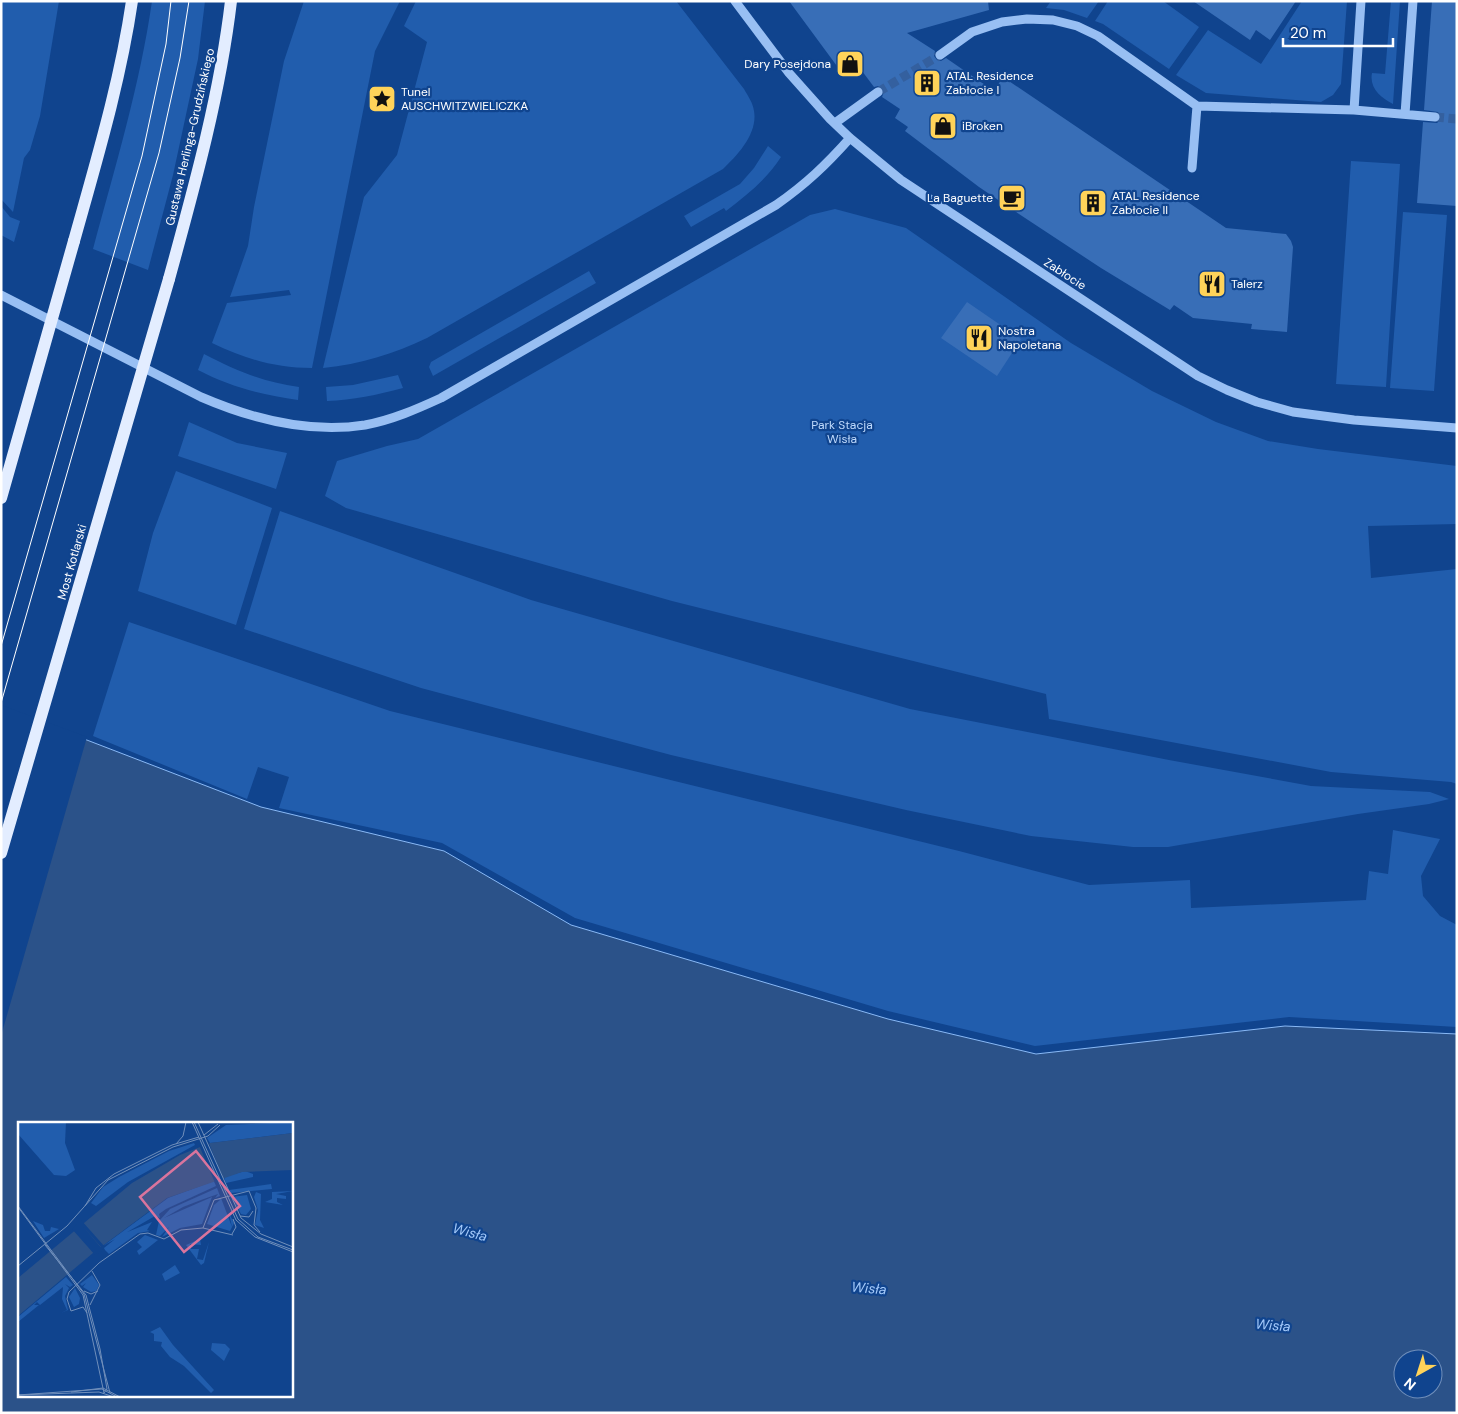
<svg xmlns="http://www.w3.org/2000/svg" width="1458" height="1414" font-family="'DM Sans',sans-serif">
  <rect width="100%" height="100%" fill="#10448e"/>
  <path fill="#215dad" d="M1 1H59L40 116 30 150 24 158 13 212 1 199Z
    M152 1H205L198 59 173 175 148 270 93 249C115 167 140 85 152 1Z
    M304 1H400L375 51 312 368C275 368 246 359 212 343L227 303 291 295 289 290 230 297 248 246 254 207 284 61Z
    M416 1H676L744 89C748 96 753 103 754 111 758 133 738 155 723 169L427 338C393 354 361 364 323 368L364 197 397 155 427 42 404 26Z
    M1051 1H1099L1087 18 1064 10 1046 8Z
    M1108 1H1163L1199 27 1169 69 1103 24 1095 21Z
    M1302 1H1347L1341 84 1333 95 1321 102 1206 93 1176 75 1208 30 1261 64Z
    M1391 1H1400L1393 104C1381 98 1369 88 1372 73L1385 74Z
    M768 146 781 157C767 179 747 195 726 211L724 208 691 227 684 216 740 184 754 168Z
    M1351 161 1400 164 1386 387 1336 384Z
    M1 206 10 217 20 221 14 242 1 235Z
    M835 209 906 228 1071 343 1152 391 1216 422 1268 441 1318 449 1457 466V524L1368 526 1371 578 1457 569V784L1451 782 1331 772 1049 719 1046 694 672 601 346 508 325 496 337 461 387 446 418 439 810 215Z
    M1403 212 1447 215 1434 391 1390 388Z
    M589 271 596 283 433 376 429 367 431 362Z
    M204 354C237 371 263 382 299 387L298 400C263 395 230 387 198 370Z
    M398 375 403 388C377 395 353 400 327 401L326 387 353 385Z
    M189 422 237 443 287 453 276 489 178 456Z
    M176 471 272 508 236 625 138 591 153 533Z
    M280 511 531 600 910 709 1169 760 1311 786 1430 792 1449 799 1429 804 1358 814 1168 847H1133L1031 836 906 810 671 755 421 688 244 629Z
    M129 622 390 711 959 851 1089 885 1190 880 1191 908 1366 900 1369 871 1388 874 1393 830 1440 839 1421 876 1423 896 1440 916 1457 925V1027L1289 1017 1035 1046 888 1011 575 918 442 843 279 808 289 777 258 767 247 799 93 736Z"/>
  <path fill="#2b5289" stroke="#89b9f6" fill-rule="evenodd" d="M1 707 261 807 444 851 571 925 888 1019 1036 1054 1285 1026 1457 1034V1413H1ZM19 1123H291V1395H19ZM1403 1359H1433V1389H1403Z"/>
  <path fill="#10448e" d="M1 705 87 737 1 1036Z"/>
  <path fill="#386eb7" d="M789 1H988L989 10 907 33 935 51 934 56 937 60 941 61 946 58 994 91 1003 77 1226 228 1286 234 1291 241 1293 247 1287 332 1251 329 1252 324 1193 318 1174 305 1170 310 1101 268 1022 216 979 187 905 131 908 127 895 118 900 109 882 97 884 92 883 88 878 86 874 87 859 67 845 77Z
    M1193 1H1296L1270 40 1256 30 1250 40Z
    M1432 1H1457V206L1417 203 1423 122 1437 123 1440 120 1441 117 1438 112 1424 110Z
    M967 302 1021 339 997 376 941 338Z"/>
  <g fill="none" stroke-linecap="round" stroke-linejoin="round">
    <path stroke="#34609f" stroke-width="9" stroke-dasharray="9 4.5" stroke-linecap="butt" d="M878 92 940 55
      M1435 117 1457 119"/>
    <path stroke="#98bff3" stroke-width="9" d="M735 1 789 73 830 119 850 138 901 180 1198 376 1227 390 1257 402 1293 412 1354 420 1457 428
      M1361 1 1354 110 1435 117
      M940 55 972 32 1002 22 1027 19 1053 20 1077 26 1098 36 1197 106
      M1405 114 1413 1
      M835 123 878 92
      M1192 168 1197 106 1354 110
      M1 295 201 397C252 419 308 434 365 425 392 420 417 409 441 398L776 205C806 184 826 165 850 138"/>
    <path stroke="#e3edff" stroke-width="12" d="M74 241C96 162 120 83 132 1
      M169 279C194 188 220 95 231 1"/>
    <path stroke="#fff" stroke-width="1" d="M1 646 142 156 166 44 171 1
      M1 703 159 153 180 58 189 1"/>
    <path stroke="#e3edff" stroke-width="12" d="M1 498 74 241
      M1 853 169 279"/>
  </g>
  <defs>
    <symbol id="shop-square" viewBox="-11 -11 22 22"><rect x="-9" y="-9" width="18" height="18" rx="4" fill="#ffd359" stroke="#10448e"/><path d="M-5-2.5h2.3a2.7 3.5 0 0 1 5.4 0H5L5.5 6h-11ZM-1.5-2.5h3a1.5 2.3 0 0 0-3 0Z" fill="#111"/></symbol>
    <symbol id="building-square" viewBox="-11 -11 22 22"><rect x="-9" y="-9" width="18" height="18" rx="4" fill="#ffd359" stroke="#10448e"/><path d="M-4-6H4V6H1V3H-1V6H-4ZM-2.5-4.3h1.7v1.8h-1.7ZM.8-4.3h1.7v1.8H.8ZM-2.5-1h1.7V.8h-1.7ZM.8-1h1.7V.8H.8Z" fill="#111"/></symbol>
    <symbol id="sight-square" viewBox="-11 -11 22 22"><rect x="-9" y="-9" width="18" height="18" rx="4" fill="#ffd359" stroke="#10448e"/><path d="M0-6L1.8-2.2L6-1.7L2.9 1.2L3.7 5.4L0 3.3L-3.7 5.4L-2.9 1.2L-6-1.7L-1.8-2.2Z" fill="#111"/></symbol>
    <symbol id="cafe-square" viewBox="-11 -11 22 22"><rect x="-9" y="-9" width="18" height="18" rx="4" fill="#ffd359" stroke="#10448e"/><path d="M-5.5-4.5H6V0H3Q3 3.5 0 3.5H-2.5Q-5.5 3.5-5.5 0ZM3-3.2v2h1.7v-2ZM-6 4.5H4V6H-6Z" fill="#111"/></symbol>
    <symbol id="restaurant-square" viewBox="-11 -11 22 22"><rect x="-9" y="-9" width="18" height="18" rx="4" fill="#ffd359" stroke="#10448e"/><path d="M-5-6h1v4h1v-4h1v4h1v-4h1v5L-1.5 .5V6h-2V.5L-5-1ZM5-6V6H3V1.5H1.5Q1.5-4 5-6Z" fill="#111"/></symbol>
  </defs>
  <g fill-rule="evenodd">
    <use href="#shop-square" x="834" y="48" width="32" height="32"/>
    <use href="#building-square" x="911" y="67" width="32" height="32"/>
    <use href="#sight-square" x="366" y="83" width="32" height="32"/>
    <use href="#shop-square" x="927" y="110" width="32" height="32"/>
    <use href="#cafe-square" x="996" y="182" width="32" height="32"/>
    <use href="#building-square" x="1077" y="187" width="32" height="32"/>
    <use href="#restaurant-square" x="1196" y="268" width="32" height="32"/>
    <use href="#restaurant-square" x="963" y="322" width="32" height="32"/>
  </g>
  <g text-anchor="middle" dominant-baseline="central" stroke-width="4.5" stroke-linejoin="round" paint-order="stroke">
    <g font-size="12" fill="#fff" stroke="#10448e" text-anchor="start">
      <text x="831" y="64" text-anchor="end">Dary Posejdona</text>
      <text x="946" y="76">ATAL Residence<tspan x="946" dy="14">Zabłocie I</tspan></text>
      <text x="401" y="92">Tunel<tspan x="401" dy="14">AUSCHWITZWIELICZKA</tspan></text>
      <text x="962" y="126">iBroken</text>
      <text x="1112" y="196">ATAL Residence<tspan x="1112" dy="14">Zabłocie II</tspan></text>
      <text x="993" y="198" text-anchor="end">La Baguette</text>
      <text x="1231" y="284">Talerz</text>
      <text x="998" y="331">Nostra<tspan x="998" dy="14">Napoletana</tspan></text>
    </g>
    <g font-size="12" fill="#fff" stroke="#10448e">
      <text transform="translate(190 137) rotate(-77)">Gustawa Herlinga-Grudzińskiego</text>
      <text transform="translate(1065 274) rotate(33)">Zabłocie</text>
      <text transform="translate(72 562) rotate(-74)">Most Kotlarski</text>
    </g>
    <g font-size="12" fill="#bfdafd" stroke="#10448e">
      <text x="842" y="425">Park Stacja<tspan x="842" dy="14">Wisła</tspan></text>
    </g>
    <g font-size="14" font-style="italic" fill="#a3c9fa" stroke="#10448e">
      <text transform="translate(470 1232) rotate(15)">Wisła</text>
      <text transform="translate(869 1288) rotate(5)">Wisła</text>
      <text transform="translate(1273 1325) rotate(5)">Wisła</text>
    </g>
  </g>
  <g transform="translate(18 1122)">
    <rect width="275" height="275" fill="#10448e"/>
    <path d="M0 0H48L47 21 57 48 48 54 36 53 0 12ZM275 0V11L192 21 189 16 208 3ZM176 21 177 23 110 60 78 84 73 81 85 65 101 55 151 29ZM227 49 235 52V55L208 61 206 55ZM196 59 198 64 148 87 141 92 142 96 137 94 85 124 150 76ZM253 62 254 67 213 71 211 68ZM199 66 202 74 197 76 200 72 183 78 165 85 146 96 194 75 184 102 162 106 144 115 151 105 142 114 138 113 141 99 152 87ZM275 69 258 72 268 74V77L259 76V80L265 83 247 80 254 77V70ZM238 70 243 72 242 98 246 106 237 103 240 88 236 75ZM229 73 233 87 228 93 223 92 214 75ZM203 76 214 105 211 91 216 101 212 109 189 102 196 83 202 78H198ZM15 99 25 103 27 109H32L33 105 41 107 26 116ZM134 100 129 108 132 109 120 111 91 132 87 128 86 126 102 113ZM127 113 140 118 121 133 119 129 124 125 119 120ZM182 117 183 123 172 122 173 127H181L179 137 185 138 191 120 186 141 183 143 168 123ZM157 143 162 151 147 159 144 152ZM74 153 81 163 78 169 73 170 65 165 68 161 64 164 62 162ZM48 155 55 163 52 165 47 162 51 166 47 174 50 188 43 191 49 188 44 177 45 165 22 183 19 180 16 183H21L0 200V195ZM57 166 62 176 61 182 56 185 51 175ZM142 205 155 223 196 268 193 271 166 244 152 235 143 224 144 220 136 219V212L132 210ZM194 221 207 222 212 227 206 239 193 228Z" fill="#215dad"/>
    <path d="M275 11V48L224 50 149 76 75 131 0 194V156L114 61 162 33 192 21Z" fill="#2b5289"/>
    <path d="M190 19 206 58 197 61 181 23ZM63 98 87 125H83L63 102 85 128 77 133 54 107Z" fill="#10448e"/>
    <path fill="none" stroke="#708fbb" stroke-width="1" d="M174 0 218 98 237 115 275 130M176 0 220 97 240 115 275 128M180 0 223 96 243 112 275 125M186 13 200 2M158 22 165 14 168 0M231 69 238 86 236 103 242 110M0 84 66 172 92 271M67 84 78 66 96 52 154 23 181 15M0 85 65 173 86 271M222 94 231 95 235 89M185 106 196 78 231 69M214 112 218 105 215 97M27 123 68 173 82 227 89 267 86 271M0 144 49 104 90 58 155 25 190 14 202 3M66 169 73 172 80 169M72 183 82 163 74 149M69 191 65 185 53 189 49 177 51 170 81 141 122 112 130 111 146 117 163 108 185 106 215 113M53 270 85 266 102 275M0 273 81 270 96 275M0 273 84 267 99 275"/>
    <path fill="#da749d" fill-opacity="0.15" stroke="#da749d" stroke-width="2.5" d="M178 29 222 84 166 130 122 75Z"/>
    <rect width="275" height="275" fill="none" stroke="#fff" stroke-width="2.5"/>
  </g>
  <rect width="1458" height="1414" fill="none" stroke="#ffffff" stroke-width="5"/>
  <g transform="translate(1418 1374) rotate(219)"><circle r="24" fill="#10448e" stroke="#708fbb"/>
  <path d="M0-4L9 19L0 12L-9 19Z" fill="#ffd359"/>
  <text y="-8" font-size="14" font-weight="bold" text-anchor="middle" fill="#ffffff">N</text>
  </g>
  <path d="M1283 38v8h110v-8" fill="none" stroke="#ffffff" stroke-width="2.5"/>
  <text x="1290" y="38" font-size="15" fill="#ffffff" stroke="#10448e" stroke-width="4" paint-order="stroke">20 m</text>
</svg>
